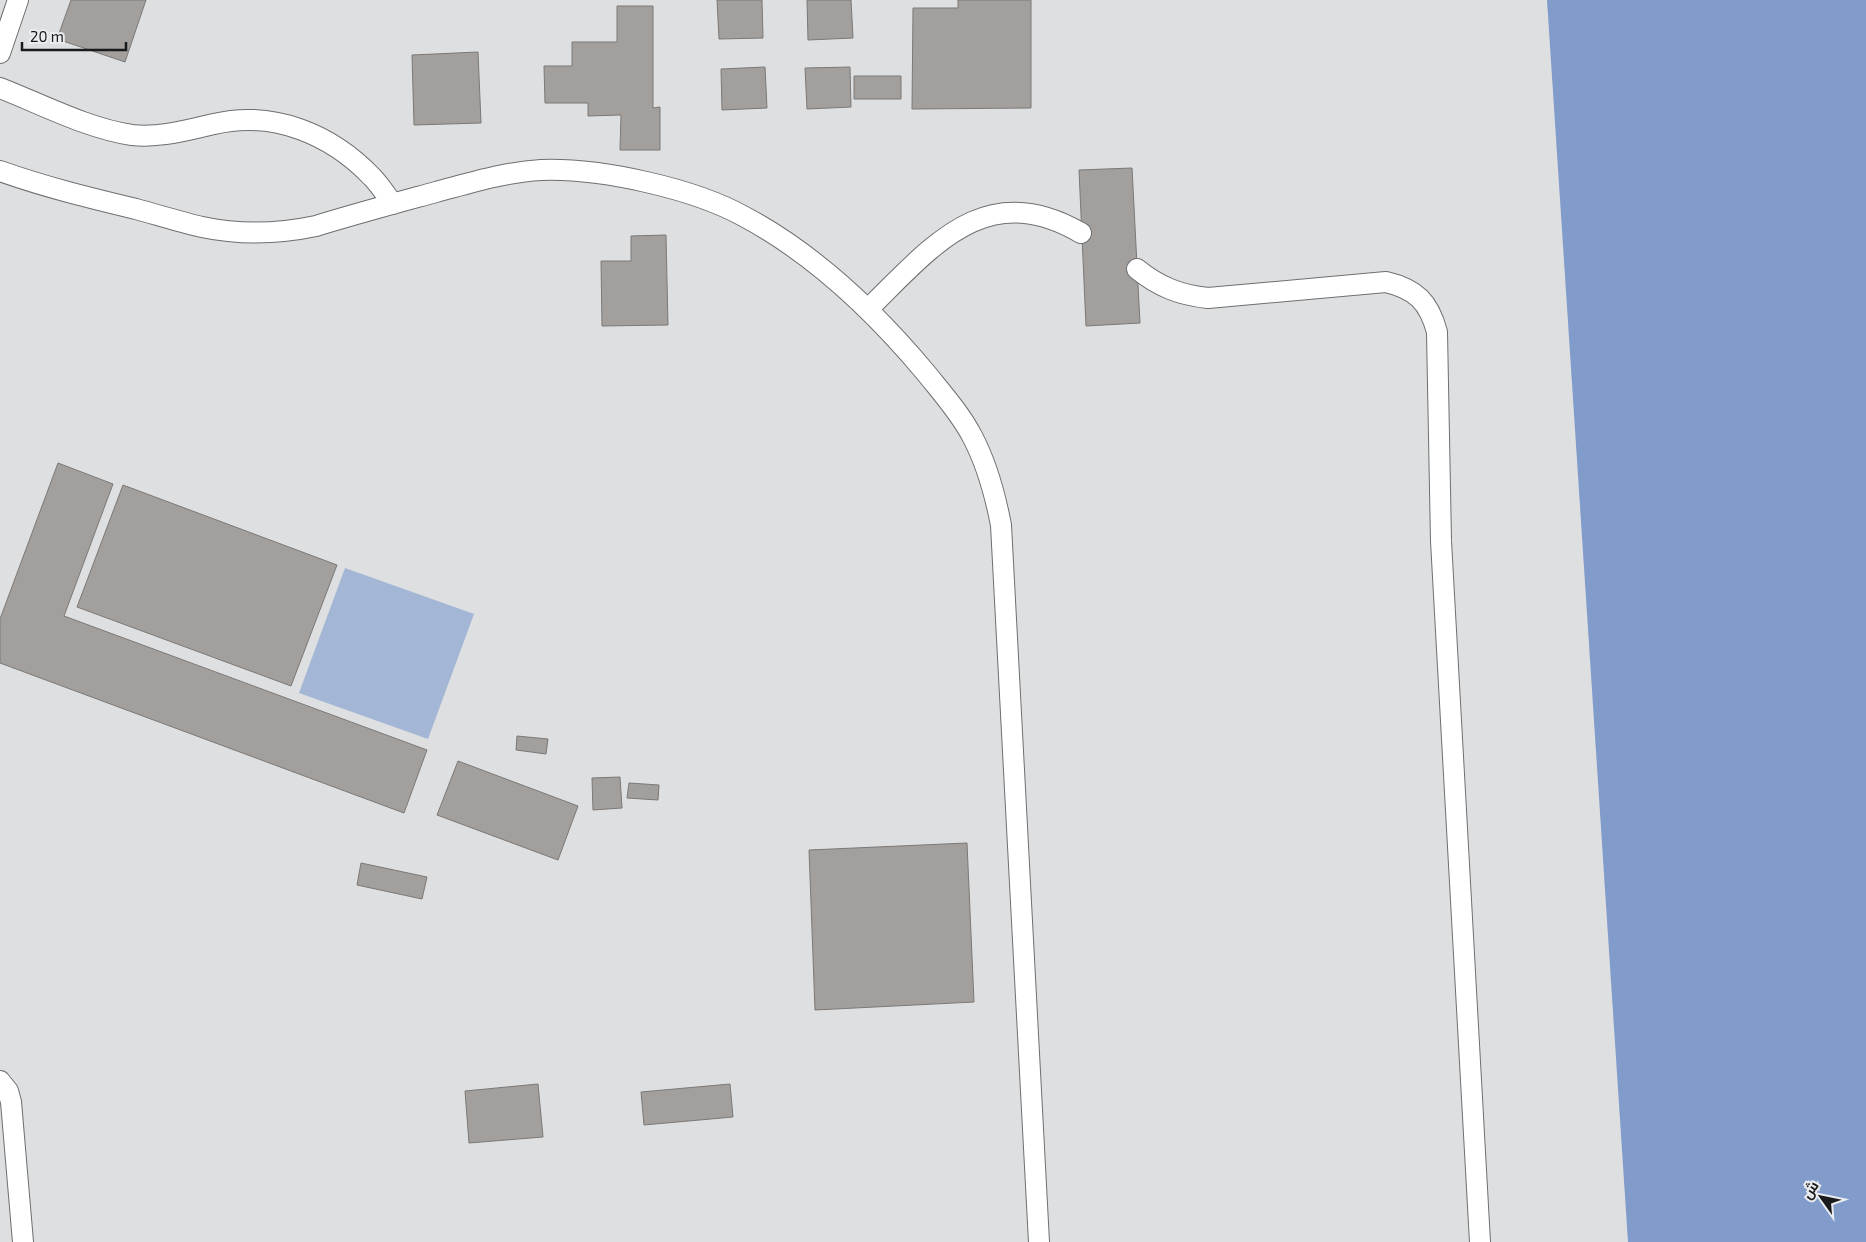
<svg xmlns="http://www.w3.org/2000/svg" width="1866" height="1242" font-family="'Exo 2',Cairo,sans-serif">
  <rect width="100%" height="100%" fill="#dddfe1"/>
  <path fill="#a4b6d5" d="M345 568 474 614 428 739 299 693Z"/>
  <path fill="#819bcb" d="M1547 0H1866V1242H1628Z"/>
  <path fill="#a29f9d" stroke="#7b7977" d="M71 0H146L125 62 57 39Z
    M717 0H762L763 38 719 39Z
    M807 0H851L853 38 808 40Z
    M958 0H1031V108L912 109 913 8H958Z
    M617 6H653V108L660 107V150H620L621 115 588 116V103H545L544 66H572V42H617Z
    M478 52 481 123 414 125 412 55Z
    M765 67 767 108 722 110 721 69Z
    M850 67 851 107 807 109 805 68Z
    M854 76H901V99H854Z
    M1132 168 1140 323 1086 326 1079 170Z
    M666 235 668 325 602 326 601 261H631V236Z
    M58 463 113 484 64 616 427 750 404 813 0 663V619Z
    M123 485 337 565 291 686 77 607Z
    M517 736 548 739 546 754 516 750Z
    M458 761 578 806 558 860 437 815Z
    M620 777 622 808 593 810 592 778Z
    M629 783 659 785 658 800 627 798Z
    M967 843 974 1002 815 1010 809 850Z
    M361 863 427 877 422 899 357 885Z
    M538 1084 543 1137 469 1143 465 1091Z
    M730 1084 733 1117 644 1125 641 1092Z"/>
  <g fill="none" stroke-linecap="round" stroke-linejoin="round">
    <defs>
      <path id="lane" d="M0 53 18 0
        M0 88C41 104 89 129 132 135 161 138 187 130 214 124 273 110 331 134 372 177 380 185 386 195 393 204
        M0 171C45 187 90 198 136 209 158 215 180 222 202 227 240 235 278 234 316 226 355 214 396 203 436 192 470 183 505 172 541 170 600 168 693 188 745 217 816 255 875 312 926 373 942 393 960 413 972 436 987 464 995 494 1001 525L1039 1242
        M1137 269C1159 287 1180 295 1208 298L1386 282C1416 289 1429 302 1437 332L1441 541 1480 1242
        M868 309C932 247 985 177 1081 233
        M0 1081 8 1091 11 1102 23 1242"/>
    </defs>
    <use href="#lane" stroke="#6d6f71" stroke-width="22"/>
    <use href="#lane" stroke="#fff" stroke-width="20"/>
  </g>
  <g transform="translate(1821 1197) rotate(303)" stroke="#eaecef" stroke-width="4" paint-order="stroke">
  <path d="M0-4L9 19L0 12L-9 19Z" fill="#191a1b"/>
  <text y="-8" font-size="14" font-weight="bold" text-anchor="middle" fill="#191a1b">ش</text>
  </g>
  <path d="M22 42v8h104v-8" fill="none" stroke="#191a1b" stroke-width="2.5"/>
  <text x="30" y="42" font-size="15" fill="#191a1b" stroke="#eaecef" stroke-width="4" paint-order="stroke">20 m</text>
</svg>
